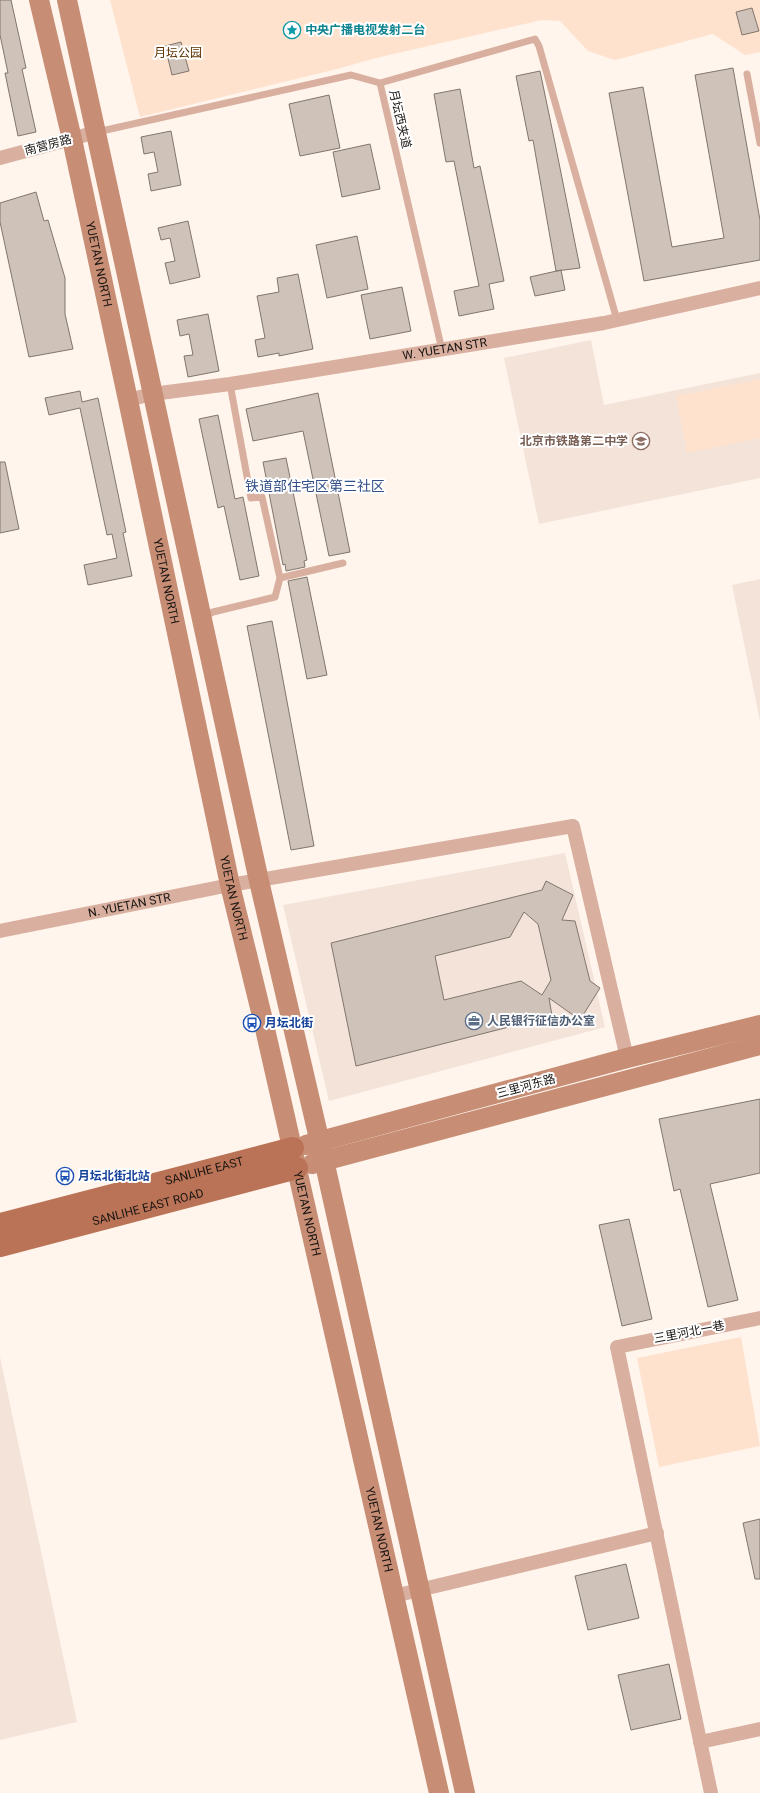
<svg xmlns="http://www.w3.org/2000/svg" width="760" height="1793" font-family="Roboto,'Noto Sans SC',sans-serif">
  <rect width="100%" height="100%" fill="#fff5ed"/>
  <path fill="#f3e3d9" d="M591 340 604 405 760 373V478L539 524 504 358Z
    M760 579V721L732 585Z
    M565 853 605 1027 329 1101 283 905Z
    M0 1357 77 1722 0 1740Z"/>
  <path fill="#ffe2cd" d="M110 0H760V52L745 55 713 34 615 60 588 51 560 21 542 20 376 58 341 68 140 117Z
    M760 379V438L687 453 676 396Z
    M741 1337 760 1446 659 1467 637 1358Z"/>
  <path fill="#cec2b9" stroke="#81766e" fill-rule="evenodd" d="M0 0H11L26 68 22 69 36 132 18 136 5 73H8L0 35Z
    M752 8 759 31 742 35 736 12Z
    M181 42 189 71 172 75 165 46Z
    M733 68 760 220V260L644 281 609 93 643 87 672 247 724 238 695 75Z
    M540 71 555 143 580 268 556 271 533 140 529 141 516 76Z
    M460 89 474 168 480 166 504 281 489 284 494 309 459 316 454 291 479 286 454 161 446 162 434 94Z
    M329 95 340 148 300 156 289 104Z
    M171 131 181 185 151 191 148 174 158 172 154 152 144 154 141 137Z
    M370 144 380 189 342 197 333 152Z
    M36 192 44 221 48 220 65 278V314L73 349 29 357 0 222V203Z
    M188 221 200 277 170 284 165 263 175 261 170 238 161 240 158 228Z
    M357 236 368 289 327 298 316 245Z
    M561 270 565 290 535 296 530 277Z
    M298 274 313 349 279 356V353L258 357 255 340 265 338 257 296 279 292 277 278Z
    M402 287 411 331 370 339 361 295Z
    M208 314 219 371 188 377 184 356 193 355 189 334 180 336 177 320Z
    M80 391 82 402 98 398 126 532 123 533 132 576 88 585 84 565 117 558 112 534 107 535 80 408 49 415 45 398Z
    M318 393 350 552 329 556 303 431 253 441 246 409Z
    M218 415 235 499 243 497 259 576 240 580 224 506 218 508 199 419Z
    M286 458 307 560 304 561 305 567 286 571 285 564 283 565 263 462Z
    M0 462H5L19 529 0 533Z
    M307 577 327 675 307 679 288 581Z
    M272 621 314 846 291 850 247 626Z
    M546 881 573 895 562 920 575 921 590 981 600 988 580 1020 549 998 552 1016 356 1066 331 943 542 890ZM524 912 538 924 551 980 542 995 521 981 444 1000 435 956 510 937Z
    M760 1099V1173L710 1184 738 1300 708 1307 680 1189 674 1191 659 1119Z
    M629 1219 652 1319 622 1326 599 1225Z
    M760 1519V1579H755L743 1523Z
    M626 1564 639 1618 588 1630 575 1576Z
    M669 1664 681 1719 631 1730 618 1675Z"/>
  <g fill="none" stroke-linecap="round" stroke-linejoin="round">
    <path stroke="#d9b0a0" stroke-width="7" d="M747 74 760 143
      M380 83 535 39 539 46 617 320
      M380 83 442 350
      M97 132 351 75 380 83
      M230 384 251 498 262 497 280 578
      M203 617 213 612 275 597 280 578 343 563"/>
    <g stroke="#d9b0a0" stroke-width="14">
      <path d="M0 158 97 132"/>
      <path id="s1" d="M128 400 152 394 230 384 604 323 760 288"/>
      <path id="s2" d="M0 931 230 885 573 826 627 1058"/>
      <path d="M394 1596 657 1533"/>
      <path d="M700 1742 760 1729"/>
      <path d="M711 1793 617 1347 760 1318"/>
    </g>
    <g stroke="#c78d75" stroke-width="20">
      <path id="s3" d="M39 0 72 139 128 400 230 885 263 1020 439 1793"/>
      <path d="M67 0 259 881 324 1160 465 1793"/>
      <path d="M306 1145 627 1058 760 1025"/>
      <path d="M312 1164 760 1045"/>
    </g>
    <g stroke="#ba7356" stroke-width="22">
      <path id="s4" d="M0 1224 293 1148"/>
      <path id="s5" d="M0 1246 297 1168"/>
    </g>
  </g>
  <defs>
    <symbol id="sight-ring" viewBox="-11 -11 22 22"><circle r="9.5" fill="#fff" stroke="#0f9aa8" stroke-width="1.5"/><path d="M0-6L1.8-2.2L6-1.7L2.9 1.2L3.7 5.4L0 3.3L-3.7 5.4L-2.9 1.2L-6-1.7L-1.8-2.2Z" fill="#0f9aa8"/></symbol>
    <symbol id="school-ring" viewBox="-11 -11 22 22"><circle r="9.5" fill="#fff" stroke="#8d6e63" stroke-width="1.5"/><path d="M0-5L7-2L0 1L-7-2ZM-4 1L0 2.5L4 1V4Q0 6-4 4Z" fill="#8d6e63"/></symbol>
    <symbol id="office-ring" viewBox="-11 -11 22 22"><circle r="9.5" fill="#fff" stroke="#5c6f8a" stroke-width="1.5"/><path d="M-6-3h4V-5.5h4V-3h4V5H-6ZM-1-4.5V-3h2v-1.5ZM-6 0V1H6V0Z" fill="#5c6f8a"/></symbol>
    <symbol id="bus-ring" viewBox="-11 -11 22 22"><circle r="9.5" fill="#fff" stroke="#1a4fb4" stroke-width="1.5"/><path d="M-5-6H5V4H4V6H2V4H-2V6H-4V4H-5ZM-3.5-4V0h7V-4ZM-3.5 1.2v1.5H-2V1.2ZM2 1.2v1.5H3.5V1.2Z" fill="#1a4fb4"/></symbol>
  </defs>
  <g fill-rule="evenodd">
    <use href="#sight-ring" x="282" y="20" width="20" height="20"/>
    <use href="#school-ring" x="631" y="431" width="20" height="20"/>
    <use href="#office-ring" x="464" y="1011" width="20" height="20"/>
    <use href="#bus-ring" x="242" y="1013" width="20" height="20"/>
    <use href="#bus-ring" x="55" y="1166" width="20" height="20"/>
  </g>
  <g text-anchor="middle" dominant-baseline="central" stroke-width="4" stroke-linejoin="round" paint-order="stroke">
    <g font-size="12" font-weight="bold" fill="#0d838f" stroke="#fff" text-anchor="start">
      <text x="305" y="30">中央广播电视发射二台</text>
    </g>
    <g font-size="12" fill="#5e3000" stroke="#fff">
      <text x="178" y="53">月坛公园</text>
    </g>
    <g font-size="12" fill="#181411" stroke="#fff">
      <text transform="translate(400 119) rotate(77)">月坛西夹道</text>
      <text transform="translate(48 145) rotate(-15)">南营房路</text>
      <text stroke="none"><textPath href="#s3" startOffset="271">YUETAN NORTH</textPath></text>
      <text stroke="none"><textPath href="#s1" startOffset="321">W. YUETAN STR</textPath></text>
      <text stroke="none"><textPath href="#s3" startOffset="595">YUETAN NORTH</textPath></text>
      <text stroke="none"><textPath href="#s3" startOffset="919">YUETAN NORTH</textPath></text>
      <text stroke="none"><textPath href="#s2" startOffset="132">N. YUETAN STR</textPath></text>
      <text transform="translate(526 1086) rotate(-15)">三里河东路</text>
      <text stroke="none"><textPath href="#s4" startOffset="211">SANLIHE EAST</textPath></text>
      <text stroke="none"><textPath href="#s5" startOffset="153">SANLIHE EAST ROAD</textPath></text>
      <text stroke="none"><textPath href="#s3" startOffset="1243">YUETAN NORTH</textPath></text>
      <text transform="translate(689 1332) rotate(-11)">三里河北一巷</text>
      <text stroke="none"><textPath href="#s3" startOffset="1567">YUETAN NORTH</textPath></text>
    </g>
    <g font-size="12" font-weight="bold" fill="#785e54" stroke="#fff" text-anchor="end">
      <text x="628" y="441">北京市铁路第二中学</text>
    </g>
    <g font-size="12" font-weight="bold" fill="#4e5e75" stroke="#fff" text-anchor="start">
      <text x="487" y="1021">人民银行征信办公室</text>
    </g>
    <g font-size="12" font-weight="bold" fill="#164399" stroke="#fff" text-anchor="start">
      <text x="265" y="1023">月坛北街</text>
      <text x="78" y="1176">月坛北街北站</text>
    </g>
    <g font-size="14" fill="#324f87" stroke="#fff">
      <text x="315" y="486">铁道部住宅区第三社区</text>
    </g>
  </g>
</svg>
